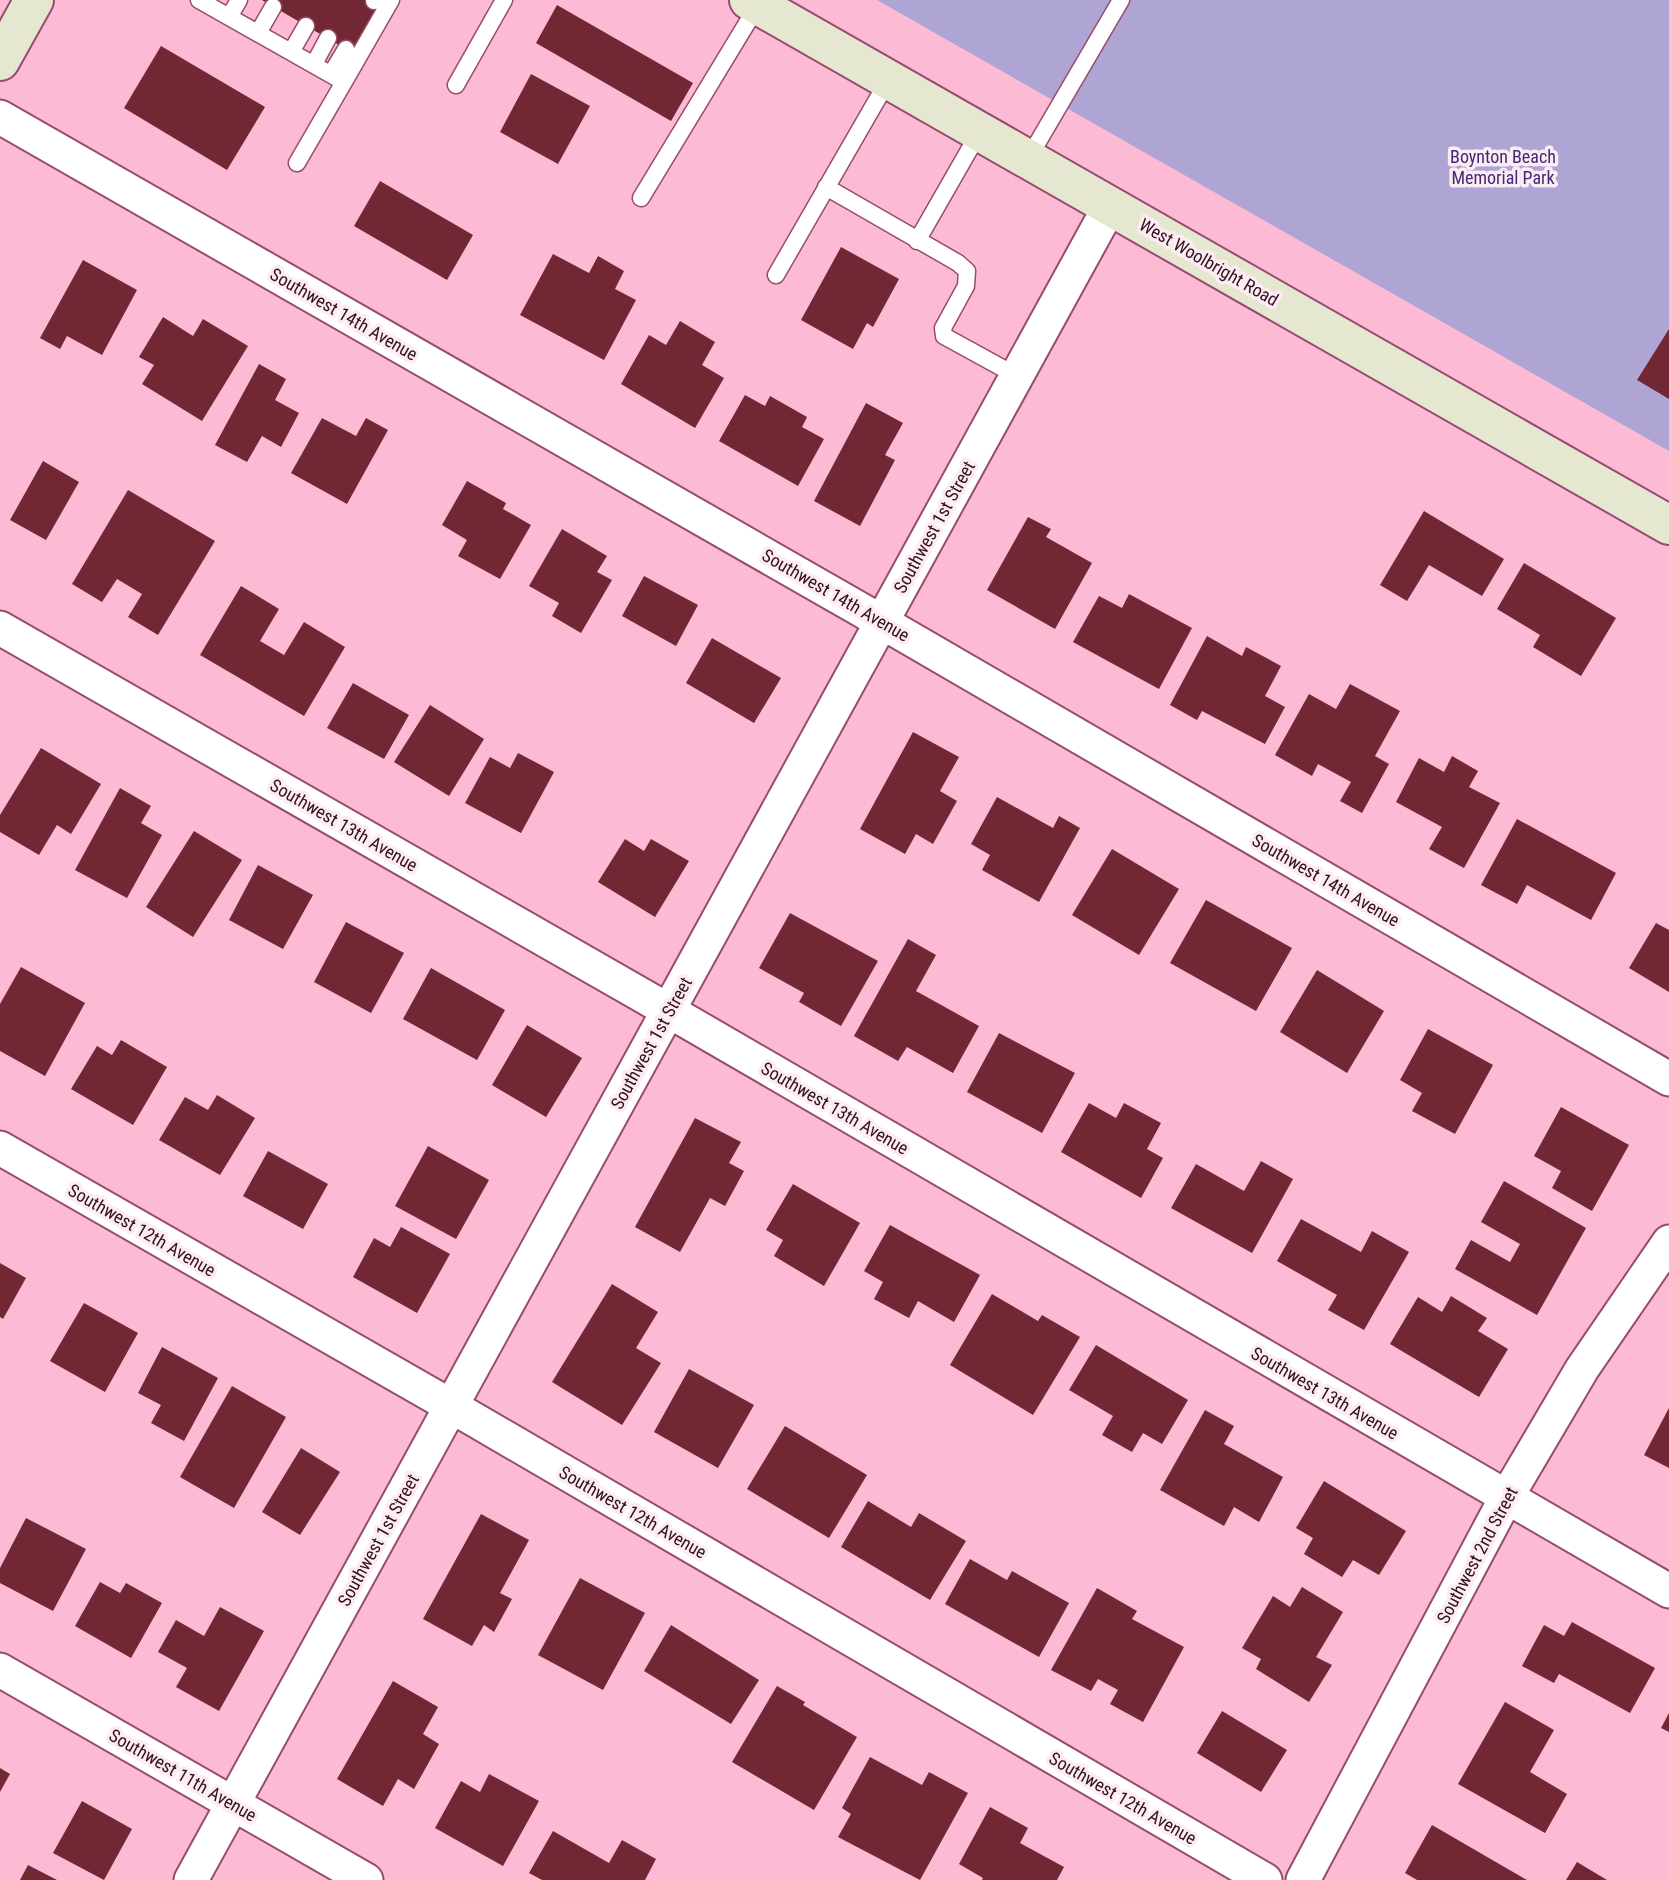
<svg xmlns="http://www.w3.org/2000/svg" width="1669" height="1880" font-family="'Roboto Condensed',sans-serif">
  <rect width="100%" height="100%" fill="#fdbad5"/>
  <path fill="#aea5d5" d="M877 0H1669V451Z"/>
  <path fill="#722734" d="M262 0H372L379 4 351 52Z
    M557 5 693 83 671 121 536 43Z
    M161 46 265 107 227 170 124 108Z
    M531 74 590 106 558 164 500 132Z
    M380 181 473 235 447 280 354 226Z
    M841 247 899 279 873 327 867 323 853 349 801 320Z
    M553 254 589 273 598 256 624 271 615 289 636 300 604 360 520 315Z
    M83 260 137 290 102 355 67 336 60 349 40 338Z
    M163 317 193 336 203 319 248 346 202 421 142 384 154 365 139 357Z
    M680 321 715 342 702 365 724 378 695 428 621 384 649 335 666 345Z
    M1669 329V399L1637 380Z
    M259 364 286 379 275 400 299 413 281 447 262 436 247 462 215 445Z
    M745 395 765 406 770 396 807 417 802 427 824 439 798 486 719 441Z
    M866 403 903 423 885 455 895 460 860 526 814 501Z
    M322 418 356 436 366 418 388 430 347 504 291 473Z
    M43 461 79 482 46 540 10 520Z
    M467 481 506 503 503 509 531 525 500 579 458 556 467 540 442 525Z
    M128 490 215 541 158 635 128 617 142 594 117 579 102 602 72 584Z
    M1424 511 1504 559 1482 596 1429 565 1407 601 1380 585Z
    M1028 517 1051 529 1046 537 1092 563 1055 629 987 590Z
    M562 529 607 556 597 572 612 580 581 633 552 616 559 603 529 586Z
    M1524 563 1616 618 1581 676 1533 647 1540 635 1497 609Z
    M644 576 698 605 676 646 622 616Z
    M241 586 279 609 260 641 284 655 304 622 345 647 304 716 200 655Z
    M1129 594 1192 628 1159 689 1073 642 1099 596 1122 608Z
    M1207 636 1242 656 1246 647 1281 666 1265 696 1285 707 1265 744 1202 711 1197 720 1170 705Z
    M712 638 781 678 754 723 686 683Z
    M353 683 409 715 384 759 327 728Z
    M1350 684 1400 711 1375 756 1389 764 1362 813 1340 801 1351 782 1318 764 1312 776 1275 755 1309 694 1336 709Z
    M430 705 484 739 449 796 394 762Z
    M913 732 959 757 940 791 957 801 933 844 916 834 905 854 860 829Z
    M41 748 101 784 71 834 57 825 39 855 0 832V815Z
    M518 753 554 772 521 833 465 803 490 757 510 768Z
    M1452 756 1478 771 1469 787 1500 803 1464 868 1429 849 1442 827 1396 802 1419 758 1444 772Z
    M120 788 151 806 141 823 162 835 127 898 75 870Z
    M997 797 1053 828 1059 816 1080 828 1039 902 982 870 990 855 971 844Z
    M1517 819 1616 873 1591 920 1527 885 1517 904 1481 885Z
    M194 831 242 860 193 937 146 907Z
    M625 839 644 851 651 839 689 861 655 917 598 882Z
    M1112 849 1179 889 1139 955 1072 915Z
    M258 865 313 895 283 949 229 920Z
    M1206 900 1292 948 1256 1011 1170 963Z
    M790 913 878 961 841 1026 799 1002 804 993 759 968Z
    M346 922 404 953 371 1013 314 982Z
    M1656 923 1669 930V992L1629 968Z
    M908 939 936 955 916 991 979 1026 953 1073 907 1047 898 1061 854 1036Z
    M21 967 85 1003 45 1076 0 1051V1004Z
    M431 968 505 1010 477 1060 403 1019Z
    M1317 970 1384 1011 1347 1073 1280 1032Z
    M527 1025 582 1058 546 1117 492 1085Z
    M1428 1029 1493 1065 1455 1134 1412 1111 1422 1093 1400 1080Z
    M999 1033 1075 1073 1042 1133 967 1092Z
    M121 1040 167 1067 133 1125 71 1089 97 1046 112 1055Z
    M217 1095 255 1118 220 1175 159 1140 185 1097 208 1110Z
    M1089 1103 1116 1118 1124 1103 1161 1123 1147 1149 1163 1158 1141 1198 1061 1152Z
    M1561 1107 1629 1145 1592 1211 1552 1188 1561 1171 1534 1156Z
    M695 1118 741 1142 729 1163 744 1171 725 1206 710 1198 680 1252 635 1227Z
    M428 1146 489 1180 456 1239 395 1206Z
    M268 1151 328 1184 303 1229 243 1196Z
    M1261 1161 1293 1179 1252 1253 1171 1208 1196 1164 1244 1191Z
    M1504 1181 1586 1228 1537 1315 1455 1269 1471 1240 1510 1262 1520 1244 1481 1222Z
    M793 1184 860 1223 824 1286 774 1256 783 1240 766 1230Z
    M1301 1219 1361 1252 1372 1231 1409 1252 1364 1330 1328 1310 1337 1295 1277 1261Z
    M890 1225 980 1275 954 1322 918 1301 909 1318 874 1299 883 1282 864 1271Z
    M401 1227 450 1254 417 1313 353 1277 374 1238 390 1247Z
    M0 1263 26 1278 3 1319 0 1317Z
    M612 1284 658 1312 636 1348 661 1363 622 1425 552 1382Z
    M992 1294 1038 1321 1042 1315 1080 1337 1033 1415 950 1365Z
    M1451 1296 1487 1318 1478 1331 1508 1349 1479 1397 1390 1344 1418 1297 1442 1312Z
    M84 1303 138 1333 105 1392 50 1361Z
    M1096 1345 1188 1400 1162 1444 1143 1433 1132 1452 1102 1435 1113 1416 1069 1390Z
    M162 1347 218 1378 184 1441 151 1423 161 1405 138 1393Z
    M689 1369 754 1405 718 1468 654 1432Z
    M232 1386 286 1417 234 1508 180 1477Z
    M1669 1408V1468L1644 1455Z
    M1205 1410 1234 1426 1224 1444 1283 1477 1259 1522 1234 1507 1224 1526 1160 1490Z
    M785 1426 867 1475 829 1538 747 1489Z
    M301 1448 340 1472 300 1535 262 1512Z
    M1324 1481 1406 1531 1379 1575 1353 1560 1342 1577 1304 1554 1313 1538 1296 1528Z
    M868 1501 911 1527 919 1513 966 1541 930 1600 841 1547Z
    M481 1514 529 1540 500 1593 512 1599 494 1632 484 1625 472 1646 423 1619Z
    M26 1518 86 1549 53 1611 0 1583V1568Z
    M970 1559 1007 1580 1012 1571 1069 1603 1039 1657 945 1604Z
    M580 1578 645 1613 603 1690 538 1655Z
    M100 1582 120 1593 126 1583 162 1603 131 1658 75 1626Z
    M1302 1587 1343 1612 1316 1657 1332 1665 1309 1702 1256 1669 1261 1659 1242 1648 1273 1596 1290 1607Z
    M1097 1588 1137 1611 1132 1619 1184 1647 1143 1722 1110 1704 1118 1690 1098 1679 1091 1691 1051 1670Z
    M220 1607 264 1631 219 1711 176 1687 187 1668 158 1652 176 1620 204 1636Z
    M1572 1622 1655 1668 1630 1713 1559 1674 1554 1683 1522 1666 1544 1625 1564 1636Z
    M671 1625 759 1680 731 1724 644 1671Z
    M393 1681 438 1707 423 1734 439 1744 414 1789 398 1779 383 1806 337 1779Z
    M777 1686 805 1702 803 1705 857 1737 814 1810 732 1762Z
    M1505 1702 1554 1730 1530 1772 1567 1794 1545 1833 1458 1784Z
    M1222 1711 1287 1750 1261 1792 1197 1753Z
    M1669 1713V1732L1661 1728Z
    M870 1757 922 1785 929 1772 968 1793 920 1880 838 1837 851 1814 842 1808Z
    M0 1768 10 1774 0 1792Z
    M489 1774 539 1801 503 1866 435 1828 461 1781 480 1792Z
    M82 1801 132 1829 104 1880 53 1853Z
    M990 1807 1028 1828 1020 1843 1064 1867 1057 1880H982L983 1878 959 1864Z
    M1432 1825 1527 1880H1417L1405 1873Z
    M553 1831 609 1863 622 1840 656 1859 645 1880H542L529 1873Z
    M1577 1862 1607 1880H1566Z
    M28 1865 57 1880H20Z"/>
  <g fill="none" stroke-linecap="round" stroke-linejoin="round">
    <defs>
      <path id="lane" d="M199 0 344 82 391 0
        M374 1 375 0
        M229 17 239 0
        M258 33 273 7
        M291 52 306 26
        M314 64 328 38
        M331 74 346 49
        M456 85 504 0
        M1028 159 1121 0
        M297 163 344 82
        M826 187 958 263 967 271 966 286 943 328 944 336 1017 376
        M641 198 758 5
        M917 241 980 131
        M776 275 889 79"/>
      <path id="street" d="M0 117 856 607 1669 1079
        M0 628 645 997 1669 1591
        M0 1148 451 1406 1265 1880
        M0 1670 366 1880
        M191 1880 1110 206
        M1303 1880 1506 1498 1582 1369 1669 1242"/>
      <path id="secondary" d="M749 0 1669 525
        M0 61 34 0"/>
    </defs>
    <use href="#lane" stroke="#964c6e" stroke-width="19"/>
    <use href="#street" stroke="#964c6e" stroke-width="37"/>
    <use href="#secondary" stroke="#964c6e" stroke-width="42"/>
    <use href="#lane" stroke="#fff" stroke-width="16"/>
    <use href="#street" stroke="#fff" stroke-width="33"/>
    <use href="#secondary" stroke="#e6e7d0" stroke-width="38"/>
  </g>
  <g text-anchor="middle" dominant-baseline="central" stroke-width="7" stroke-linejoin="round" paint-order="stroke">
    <g font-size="18" fill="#422979" stroke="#fdecf2">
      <text x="1503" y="156">Boynton Beach<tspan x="1503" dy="21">Memorial Park</tspan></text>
    </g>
    <g font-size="18" fill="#311321" stroke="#fdecf2">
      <text transform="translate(1209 262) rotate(30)">West Woolbright Road</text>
      <text transform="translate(344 314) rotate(30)">Southwest 14th Avenue</text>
      <text transform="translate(934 527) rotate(-61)">Southwest 1st Street</text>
      <text transform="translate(836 595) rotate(30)">Southwest 14th Avenue</text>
      <text transform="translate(344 825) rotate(30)">Southwest 13th Avenue</text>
      <text transform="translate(1326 880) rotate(30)">Southwest 14th Avenue</text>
      <text transform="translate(651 1043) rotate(-61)">Southwest 1st Street</text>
      <text transform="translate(835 1108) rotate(30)">Southwest 13th Avenue</text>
      <text transform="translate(142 1230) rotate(30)">Southwest 12th Avenue</text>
      <text transform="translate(1325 1393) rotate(30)">Southwest 13th Avenue</text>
      <text transform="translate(633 1512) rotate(30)">Southwest 12th Avenue</text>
      <text transform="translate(378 1540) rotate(-61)">Southwest 1st Street</text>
      <text transform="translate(1477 1555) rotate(-62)">Southwest 2nd Street</text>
      <text transform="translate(183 1775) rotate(30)">Southwest 11th Avenue</text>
      <text transform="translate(1123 1798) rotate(30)">Southwest 12th Avenue</text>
    </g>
  </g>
</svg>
